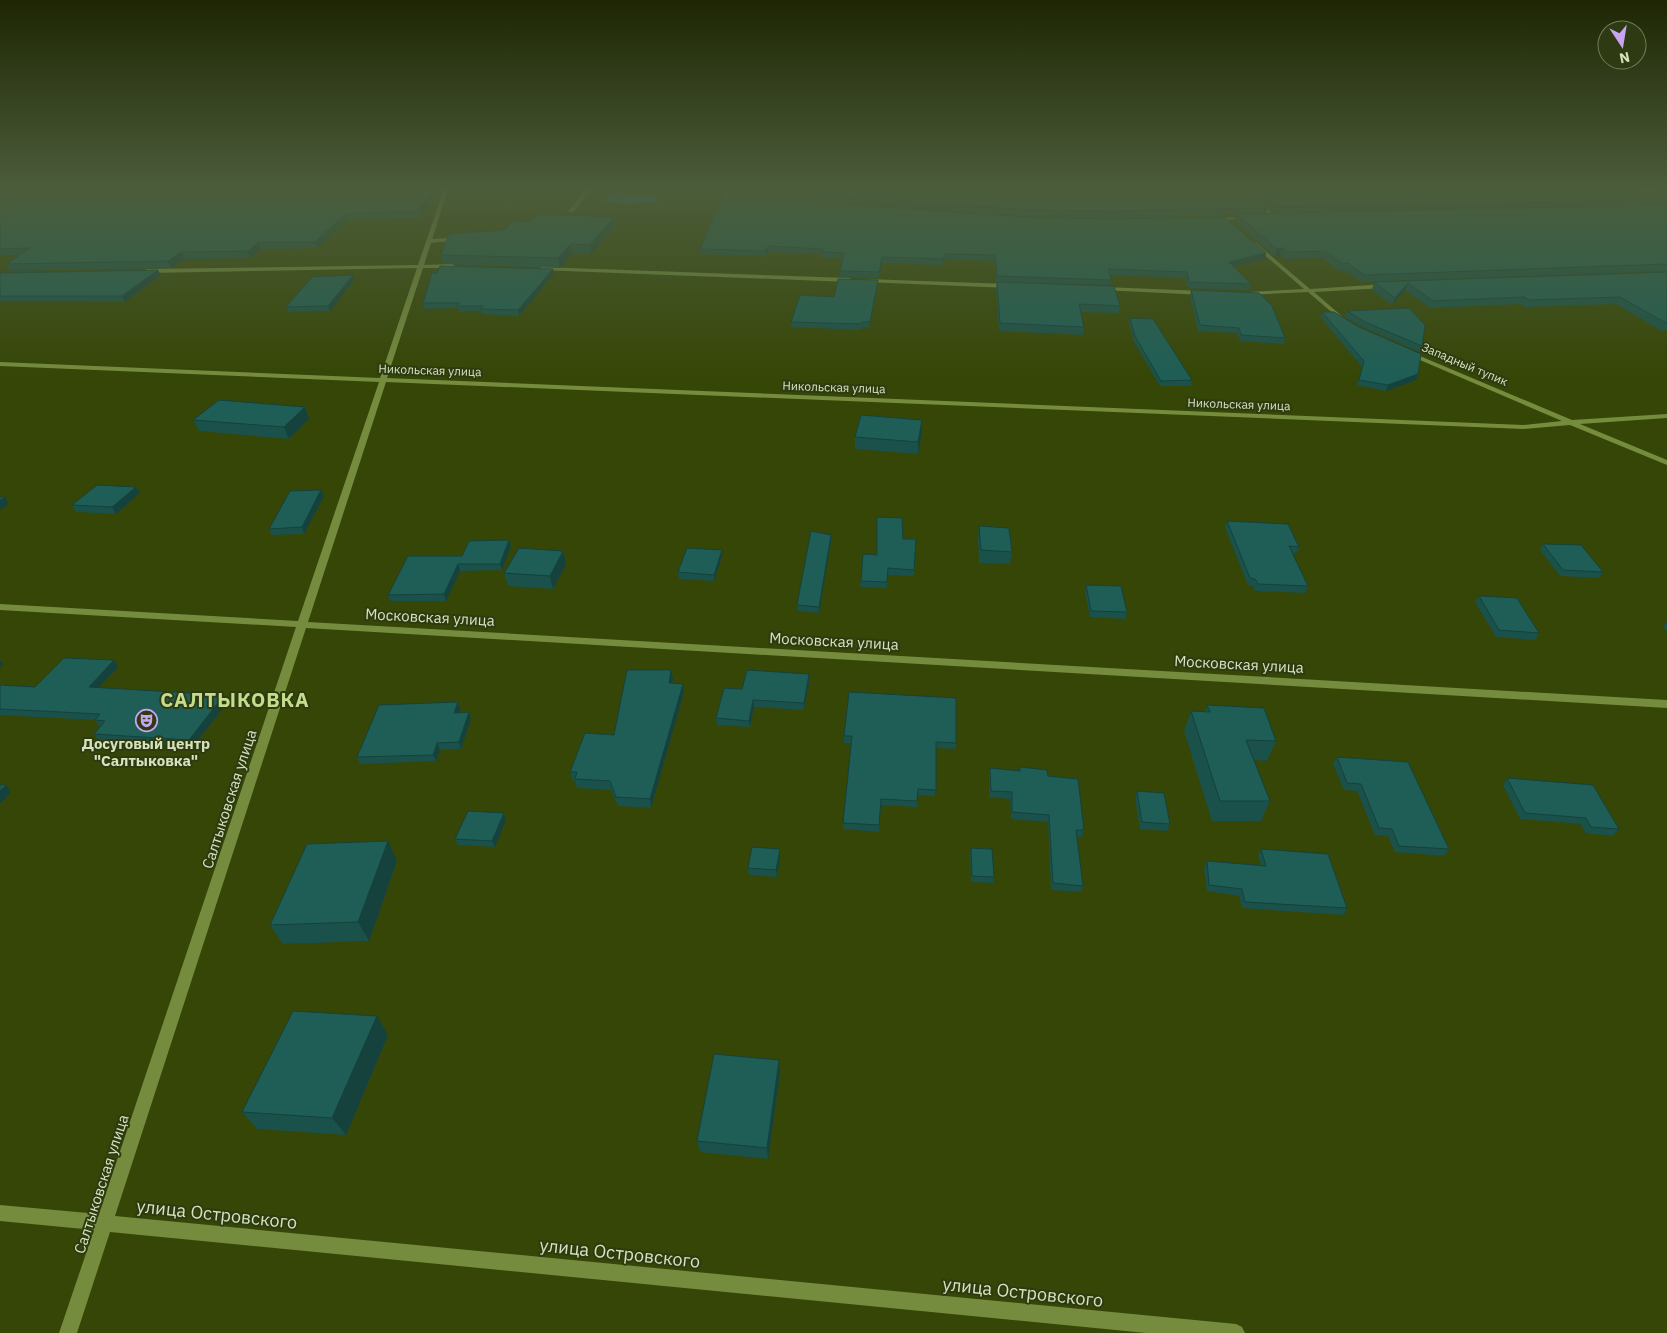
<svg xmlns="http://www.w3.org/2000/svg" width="1667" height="1333" font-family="'IBM Plex Sans',sans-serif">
  <rect width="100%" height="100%" fill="#364606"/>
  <path fill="#1471ab" d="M612 194 655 196 660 198 655 202 626 204 605 201Z"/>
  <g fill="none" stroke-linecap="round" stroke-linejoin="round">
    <path fill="#758c3e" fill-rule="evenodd" d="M587 189H592L573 212H569V210Z
      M1234 189H1239L1278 217 1274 218Z
      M451 238 453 239V241L429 243 426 241 429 239Z"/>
    <path fill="#758c3e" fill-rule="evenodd" d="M444 189H448L424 265 452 264 455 266 452 268H423L387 378 1523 425 1562 421 1406 354 1405 353 1408 351 1572 420 1667 414V418L1580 424 1667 460V465L1570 425 1523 429 386 382 308 622 1667 700V708L306 628 115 1216 1236 1324 1242 1327 1245 1333H1146L110 1232 77 1333H59L94 1230 0 1221V1205L99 1214 296 627 0 610V604L298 621 379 382 0 366V362L380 378 417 268 147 273 144 271 147 269 418 265Z
      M705 189H725L730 191 728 192Z
      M1637 189H1646L1667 195V197Z
      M1246 217 1248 219 1213 220 1211 219 1213 218Z
      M1256 243 1310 289 1386 284 1389 286 1386 288 1314 292 1344 318V320L1342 321 1308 292 1247 295 1246 294 1249 292 1304 289 1254 246 1253 245Z
      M542 267 849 278 852 280 849 282 540 270 539 269Z
      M866 279 1009 284 1012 286 1009 288 864 282V280Z
      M1104 287 1204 291 1207 293 1204 295 1102 290 1101 289Z"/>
  </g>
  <path fill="#1a514a" d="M0 189H438L420 218 347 220 318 248 261 249 250 258 184 259 171 268 10 271 6 264 19 255 0 256Z
    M715 189 806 202 1266 253 1265 259 1233 267 1251 284 1249 290 1188 288 1185 278 1110 275 1111 280 1110 285 996 282 995 261 944 259 943 265 882 263 879 278 840 277V271L842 258H822V254L768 252 766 256 700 254V249L723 196 715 195Z
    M738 189H1242L1267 208 1266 214 1276 213 1243 189H1612L1625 195 1667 196V271L1362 282 1346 271H1340L1322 258 1285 259 1280 255 1275 257 1234 221 1235 215 1110 218 1027 216 806 201Z
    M614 217 615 225 591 254 572 253 560 268 444 264 441 255 504 230 530 222Z
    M553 269 554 274 519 316 482 314 481 311 459 312 458 308 424 309 423 303Z
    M1667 272V330L1662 331 1616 304 1525 307 1520 304 1430 308 1405 290 1392 305 1372 290 1374 282Z
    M0 273 161 275 125 302 0 301Z
    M353 275 354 280 330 311 288 312 286 307Z
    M997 282 1120 306 1119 313 1081 312 1084 327 1083 335 999 331 996 289Z
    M878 285 869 327H862L861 330 791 327V322L834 297Z
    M1191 290 1285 338 1284 344 1240 341 1237 333 1198 331 1190 296Z
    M1347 311 1422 346 1420 352 1363 327 1345 317Z
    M1322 312 1359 327 1418 374 1416 380 1386 391 1357 385 1362 367 1321 318Z
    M1130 318 1192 380 1191 386H1160L1134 342 1129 323Z
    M305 407 309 419 289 439 199 431 193 420Z
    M922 420V431L918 454 855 449V437Z
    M321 490 324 496 304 534 272 535 269 529Z
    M140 493 116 514 76 512 72 505Z
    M1227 521 1299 547 1297 553H1292L1308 586 1305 593 1255 591 1253 585H1248L1225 528Z
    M979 526 1012 552 1010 564 979 563 978 539Z
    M831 535V541L819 613 797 611V605Z
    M903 539H916L914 576 888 575 887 588 860 587 861 581 876 555Z
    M509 540 511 546 502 570 460 571 446 601H390L388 595 462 556Z
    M1543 544 1603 572 1599 578 1560 576 1540 550Z
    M722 550V556L714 581 679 579 678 572Z
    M563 551 566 564 553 589 508 586 504 573Z
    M1086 585 1127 612 1125 619 1090 617 1085 592Z
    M1479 596 1539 633 1535 640 1496 637 1475 602Z
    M1667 621V631L1663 627Z
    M118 667 99 688 228 702 193 746 98 740 94 734 100 727 95 720 0 715V685L35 687Z
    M671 670 673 678 672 683 684 692 651 808 618 806 611 790 577 788 575 781H573L570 772 614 735Z
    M809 674V681L804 710 754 707 750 727 717 725 716 718 742 689Z
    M1207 705 1276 741 1267 761 1254 760 1270 801 1261 821H1212L1184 731 1191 711 1205 712Z
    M460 709 459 713 471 719 461 749 440 750 436 761 360 764 357 757Z
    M844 736 956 743V749L936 748 935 796 917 795V807L881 805 879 832 843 829 851 743H844Z
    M1337 757 1449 849 1444 856 1395 852 1388 836 1375 835 1357 791 1344 790 1333 764Z
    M1020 767 1048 776 1084 830 1082 837H1077L1083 886 1081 892 1051 890 1048 822 1011 819 1010 799 989 797V775L990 768 1020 771Z
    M1507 778 1619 829 1613 836 1586 833 1580 824 1520 819 1503 785Z
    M1137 791 1170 824 1167 831 1140 829 1135 798Z
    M506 820 495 847 458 845 455 839Z
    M971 848 994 877 993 883 971 882 970 854Z
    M780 849V855L777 877 749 875 748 868Z
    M1261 849 1347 908 1344 915 1242 908 1239 896 1207 891 1204 868 1207 861 1261 865 1258 856Z
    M397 861 369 941 283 944 270 925Z
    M388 1035 346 1135 257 1129 242 1112Z
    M779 1060 780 1072 768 1159 700 1152 697 1141Z"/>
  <path fill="#15423c" d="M432 189H438L420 218 419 211Z
    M345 214 347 220 318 248 315 242Z
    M614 217 615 225 591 254 590 245Z
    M259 242 261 249 250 258 248 251Z
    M571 244 572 253 560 268 558 258Z
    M768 246V252L766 256V251Z
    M1282 248 1280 255 1275 257 1277 249Z
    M181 252 184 259 171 268 168 261Z
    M1266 253 1265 259 1228 268 1229 262Z
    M882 257V263L879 278V272Z
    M553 269 554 274 519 316 518 310Z
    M158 270 161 275 125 302 122 296Z
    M353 275 354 280 330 311 328 306Z
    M878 280V285L869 327 870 322Z
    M1408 283 1405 290 1392 305 1395 298Z
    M1418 374 1416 380 1386 391 1388 385Z
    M305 407 309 419 289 439 284 427Z
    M922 420V431L918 454V442Z
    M136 487 140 493 116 514 112 507Z
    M321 490 324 496 304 534 302 527Z
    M5 497 9 504 0 510V501Z
    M831 535V541L819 613V607Z
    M509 540 511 546 502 570 500 564Z
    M722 550V556L714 581V575Z
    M563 551 566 564 553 589 550 576Z
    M458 564 460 571 446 601 444 594Z
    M0 660 4 665 0 668Z
    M114 660 118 667 93 694 89 687Z
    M671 670 673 678 671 691 669 683Z
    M809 674V681L804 710V703Z
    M683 684 684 692 651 808 650 799Z
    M224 695 228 702 193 746 189 740Z
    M753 700 754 707 750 727 749 721Z
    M458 702 460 709 457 719 454 713Z
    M469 712 471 719 461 749 459 742Z
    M437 743 440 750 436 761 433 755Z
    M6 785 11 792 0 804V791Z
    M504 813 506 820 495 847 492 841Z
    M388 841 397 861 369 941 358 922Z
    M780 849V855L777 877 776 870Z
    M377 1016 388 1035 346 1135 332 1118Z
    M779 1060 780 1072 768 1159 767 1148Z"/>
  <path fill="#1e5e56" stroke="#15423c" d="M103 189H432L419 211 345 214 315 242H259L248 251 181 252 168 261 6 264 30 248 0 249V192Z
    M715 189H726L806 202 1028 217 1111 219 1224 217 1266 253 1229 262 1251 284 1189 282 1187 272 1108 269 1111 280 997 276 995 255 944 254V259L882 257 879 272 840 271 844 253 822 252 823 249 768 246 766 251 700 249 725 191 715 190Z
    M774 189H1242L1267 208 1111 211 1028 210 806 195Z
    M1253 189H1612L1625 195 1661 194 1667 196V200L1469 203 1279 207Z
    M1667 205V264L1364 275 1348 263 1343 264 1325 251 1288 252 1282 248 1277 249 1236 214Z
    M537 214 614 217 590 245 571 244 558 258 441 255 449 234 504 230 514 221 530 222Z
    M440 266 553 269 518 310 481 309 483 306H457L460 303H423L432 273H437Z
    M158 270 122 296H0V273Z
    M1667 272V323H1666L1620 297 1529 300 1524 297 1433 301 1408 283 1395 298 1374 282Z
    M353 275 328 306 286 307 312 277Z
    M838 279 878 280 870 322H862L861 324 791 322 800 295 834 297Z
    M997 282 1114 286 1120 306 1079 304 1084 327 1000 323Z
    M1191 290 1259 293 1272 306 1285 338 1241 335 1239 328 1200 325Z
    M1409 308 1425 325 1422 346 1365 322 1347 311Z
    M1322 312H1334L1359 327 1421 354 1418 374 1388 385 1359 380 1364 361Z
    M1130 318 1153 319 1192 380 1161 381 1135 336Z
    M219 400 305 407 284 427 193 420Z
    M861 415 922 420 918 442 855 437Z
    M97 485 136 487 112 507 72 505Z
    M321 490 302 527 269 529 290 491Z
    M0 497H5L0 501Z
    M877 517 902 518 903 539H916L914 570 888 568 887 582 861 581 863 554 877 555Z
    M1227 521 1288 524 1299 547 1289 546 1308 586 1258 584 1255 579 1250 578Z
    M979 526 1009 528 1012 552 981 550Z
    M811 531 831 535 819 607 797 605Z
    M509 540 500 564H458L444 594 388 595 408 556H462L469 541Z
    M1543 544 1581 545 1603 572 1563 570Z
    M519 548 563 551 550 576 504 573Z
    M687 548 722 550 714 575 678 572Z
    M1086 585 1121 586 1127 612 1091 611Z
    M1479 596 1517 598 1539 633 1499 630Z
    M64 658 114 660 89 687 224 695 189 740 94 734 105 721 95 720 100 714 0 709V685L35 687Z
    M627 670H671L669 683 683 684 650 799 616 797 610 781 575 779 577 772H570L585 733 614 735Z
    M747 670 809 674 804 703 753 700 749 721 716 718 724 688 742 689Z
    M849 692 956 698V743L936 742V790L918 789 917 801 881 799 879 825 843 823 852 736H844Z
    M458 702 454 713 469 712 459 742 437 743 433 755 357 757 379 705Z
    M1207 705 1264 708 1276 741 1246 740 1270 801H1220L1191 711 1210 712Z
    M1337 757 1408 762 1449 849 1399 846 1392 829 1379 828 1361 784 1347 783Z
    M1020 767 1047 770 1048 776 1078 779 1084 830H1076L1083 886 1053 883 1049 815 1012 812V792L991 791 990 768 1020 771Z
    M1507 778 1593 785 1619 829 1591 827 1586 818 1525 813Z
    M0 785H6L0 791Z
    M1137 791 1164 793 1170 824 1142 822Z
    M468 811 504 813 492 841 455 839Z
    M388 841 358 922 270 925 307 844Z
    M752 847 780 849 776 870 748 868Z
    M971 848 992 849 994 877 972 876Z
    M1261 849 1328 854 1347 908 1245 902 1242 889 1209 885 1207 861 1266 866Z
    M293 1011 377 1016 332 1118 242 1112Z
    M714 1054 779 1060 767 1148 697 1141Z"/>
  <linearGradient id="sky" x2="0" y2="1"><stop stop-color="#1e2603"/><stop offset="0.5" stop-color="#4c5d3b"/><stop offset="1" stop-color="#4c5d3b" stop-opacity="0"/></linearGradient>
  <rect width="1667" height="376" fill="url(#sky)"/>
  <defs>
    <symbol id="theatre-ring" viewBox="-11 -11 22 22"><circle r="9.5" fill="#2e3a11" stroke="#c6a6f0" stroke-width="1.5"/><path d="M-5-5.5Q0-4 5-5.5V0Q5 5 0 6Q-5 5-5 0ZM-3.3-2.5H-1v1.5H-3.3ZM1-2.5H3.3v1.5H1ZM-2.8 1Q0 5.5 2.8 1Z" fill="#c6a6f0"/></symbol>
  </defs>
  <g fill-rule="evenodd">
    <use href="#theatre-ring" x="134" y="708" width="25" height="25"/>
  </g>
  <g text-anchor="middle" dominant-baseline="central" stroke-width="4" stroke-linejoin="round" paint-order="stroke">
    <g font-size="12" fill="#d6e4bd" stroke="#2e3a11">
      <text transform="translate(1465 364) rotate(23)">Западный тупик</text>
      <text transform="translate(430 370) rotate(2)">Никольская улица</text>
      <text transform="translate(834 387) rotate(2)">Никольская улица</text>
      <text transform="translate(1239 404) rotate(2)">Никольская улица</text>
    </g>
    <g font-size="15" fill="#d6e4bd" stroke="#2e3a11">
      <text transform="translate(430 617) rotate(3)">Московская улица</text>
      <text transform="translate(834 641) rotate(3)">Московская улица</text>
      <text transform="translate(1239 664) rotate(3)">Московская улица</text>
      <text transform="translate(229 799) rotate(-72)">Салтыковская улица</text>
      <text transform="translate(101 1184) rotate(-72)">Салтыковская улица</text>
    </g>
    <g font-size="15" font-weight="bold" fill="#d6e4bd" stroke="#2e3a11">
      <text x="146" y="743">Досуговый центр<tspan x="146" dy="17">"Салтыковка"</tspan></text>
    </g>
    <g font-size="18" fill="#d6e4bd" stroke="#2e3a11">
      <text transform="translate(217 1214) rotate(6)">улица Островского</text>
      <text transform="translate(620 1253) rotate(6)">улица Островского</text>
      <text transform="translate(1023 1292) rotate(6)">улица Островского</text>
    </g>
    <g font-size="20" font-weight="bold" letter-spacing="1" fill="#c3dd8d" stroke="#2e3a11">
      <text x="235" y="699">САЛТЫКОВКА</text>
    </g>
  </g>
  <g transform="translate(1622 45) rotate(168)"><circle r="24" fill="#2e3a11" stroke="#717e56"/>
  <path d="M0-4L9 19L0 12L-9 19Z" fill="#c6a6f0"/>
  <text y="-8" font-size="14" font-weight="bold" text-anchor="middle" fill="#d6e4bd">N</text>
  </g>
</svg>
